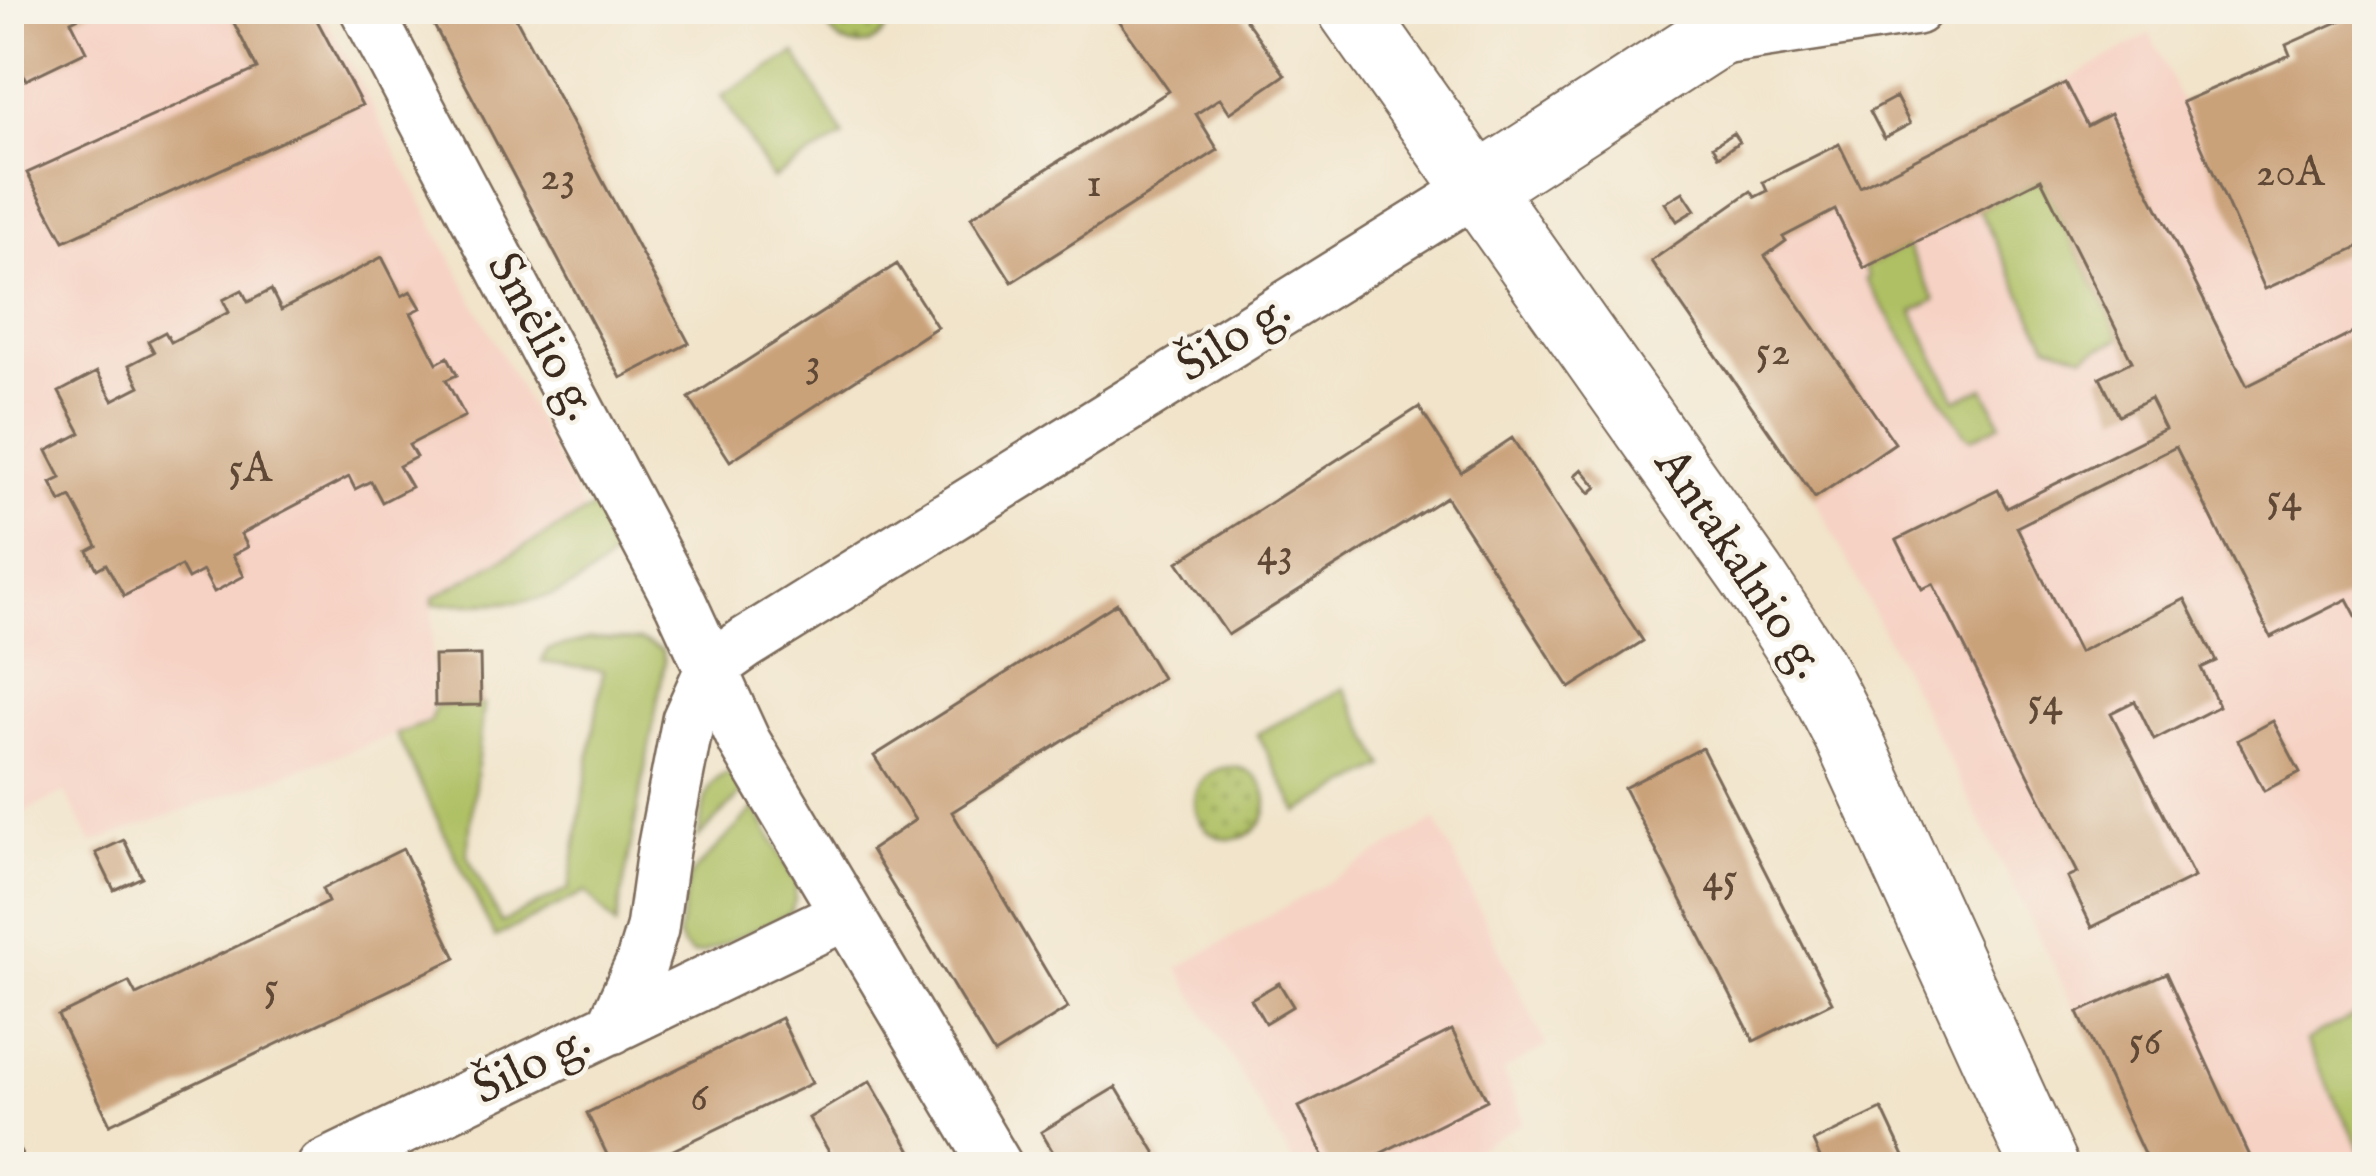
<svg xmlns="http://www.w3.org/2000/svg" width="2376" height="1176" font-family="'IM FELL English',serif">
  <defs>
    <pattern id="garden-dots" width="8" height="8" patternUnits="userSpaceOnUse" patternTransform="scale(3)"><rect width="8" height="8" fill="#aec063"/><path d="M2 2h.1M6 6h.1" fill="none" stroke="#8f9c51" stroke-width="1.8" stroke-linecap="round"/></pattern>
  </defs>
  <rect width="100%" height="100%" fill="#f7f3e8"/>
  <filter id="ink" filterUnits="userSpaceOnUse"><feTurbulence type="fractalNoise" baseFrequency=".00833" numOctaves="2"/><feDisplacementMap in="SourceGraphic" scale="24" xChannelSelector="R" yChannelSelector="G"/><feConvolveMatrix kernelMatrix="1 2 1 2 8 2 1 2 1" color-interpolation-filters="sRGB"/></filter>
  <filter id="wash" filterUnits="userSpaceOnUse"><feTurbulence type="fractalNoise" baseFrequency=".004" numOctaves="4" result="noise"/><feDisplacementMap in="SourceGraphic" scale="48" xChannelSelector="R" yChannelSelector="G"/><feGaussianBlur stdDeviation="2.7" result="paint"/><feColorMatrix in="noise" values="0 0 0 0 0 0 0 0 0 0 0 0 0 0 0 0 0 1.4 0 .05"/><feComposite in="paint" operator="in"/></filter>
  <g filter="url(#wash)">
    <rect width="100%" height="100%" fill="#f1e4ca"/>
    <path fill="#f6d2c4" d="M9 9H321L584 512 433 598 430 722 92 843 65 793 9 820Z
      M2150 33 2265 288 2367 243V1167H2150L2078 1013 1815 498 1651 261 1751 191 1756 197 1767 191 1763 182 1839 144 1861 186 2065 83Z
      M1436 820 1546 1046 1502 1071 1524 1122 1445 1167H1296L1178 968Z"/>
    <path fill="#aec063" stroke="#747540" stroke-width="3" d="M795 53 844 136 772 179 722 96Z
      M2041 179 2121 338 2084 356 2047 344 1979 210Z
      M1907 246 1935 300 1913 312 1956 400 1984 388 2001 423 1972 438 1965 434 1865 279 1869 277 1864 268Z
      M608 500 624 542C605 569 572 592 538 599 508 605 465 603 433 604V598Z
      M591 639 641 641 662 650 665 661 616 926 586 892 495 937 396 734 430 722 435 706 484 705 467 855 501 923 569 889 603 671 542 662 547 650Z
      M1344 688 1385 766 1298 812 1257 734Z
      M728 773 737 778 746 789 698 838C704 813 702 781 728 773Z
      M755 808 796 882 795 901 790 913 703 953 692 954 683 946 678 936 690 876Z
      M2367 1009V1163L2305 1041Z"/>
    <path fill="url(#garden-dots)" stroke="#747540" stroke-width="3" d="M823 9H893C887 58 828 58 823 9Z
      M1195 803a36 36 0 1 1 72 0a36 36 0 1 1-72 0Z"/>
    <g id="blocks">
      <path fill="#caa27a" d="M9 9H95L71 21 86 51 26 80 9 47Z
        M227 9H311L362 105 64 241 27 173 257 69Z
        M432 9H511L689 343 621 378 427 12Z
        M1111 9H1238L1285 75 1230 113 1220 98 1196 114 1218 150 1012 282 971 217 1169 91Z
        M2367 9V243L2265 289 2182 102 2290 55 2286 45Z
        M2065 83 2087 126 2110 114 2247 386 2367 326V627L2363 629 2347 599 2271 637 2176 447 2017 527 2079 652 2185 599 2216 661 2201 668 2219 706 2154 740 2135 701 2111 713 2194 877 2092 927 2068 878 2078 873 1933 584 1922 589 1897 540 1998 490 2007 508 2165 429 2150 399 2119 415 2100 377 2132 361 2041 179 1864 268 1835 210 1783 237 1786 241 1765 256 1895 443 1815 498 1651 261 1751 191 1755 197 1767 191 1763 182 1839 144 1860 187Z
        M1896 97 1910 124 1884 138 1870 111Z
        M1733 133 1739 142 1719 156 1713 146Z
        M1683 192 1695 210 1677 221 1665 203Z
        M382 257 402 296 411 291 421 308 411 313 437 363 448 357 457 375 446 380 465 416 409 445 416 457 399 466 411 487 382 502 371 481 355 489 349 477 241 534 248 547 233 555 244 576 214 592 203 571 188 579 181 566 124 596 106 564 97 569 88 551 97 546 71 497 61 502 51 483 61 478 47 451 81 433 59 392 97 372 113 400 140 386 129 365 154 352 148 341 165 332 171 342 229 312 223 300 242 290 248 302 271 290 281 310Z
        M897 264 937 327 730 461 689 398Z
        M1419 407 1461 472 1512 438 1643 641 1570 688 1446 497 1228 635 1178 562Z
        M1582 469 1597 487 1590 493 1575 475Z
        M1117 603 1162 678 952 812 1068 1008 994 1054 871 850 915 820 874 756Z
        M480 655 481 705 435 706 434 656Z
        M2273 721 2300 772 2264 791 2238 740Z
        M1702 748 1832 1002 1754 1041 1624 788Z
        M124 840 142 877 114 890 96 853Z
        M403 849 456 958 110 1124 58 1016 129 982 136 995 328 902 322 889Z
        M2166 973 2211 1072 2255 1167H2150L2078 1013Z
        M1279 983 1293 1006 1265 1023 1251 999Z
        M781 1018 812 1083 638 1167H613L587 1113Z
        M1452 1030 1487 1100 1353 1167H1329L1299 1107Z
        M870 1081 920 1167H838L809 1118Z
        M1116 1087 1164 1167H1062L1041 1132Z
        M1882 1109 1909 1167H1824L1813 1142Z
        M9 1129 28 1167H9Z
        M496 1154 502 1167H470Z"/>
    </g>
  </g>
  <g filter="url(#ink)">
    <use href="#blocks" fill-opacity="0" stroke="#7b6b5a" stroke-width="3"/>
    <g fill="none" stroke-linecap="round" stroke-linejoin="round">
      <defs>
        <path id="street" d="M366 9 681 604 744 741 997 1167
          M1708 41 1916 9
          M612 1028 641 965 652 929 663 850 688 720 712 667 746 643 1478 188
          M323 1167 846 914"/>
        <path id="secondary" d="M1478 188 1755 9"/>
        <path id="primary" d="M1351 9 1752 576 1810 664 1847 735 2044 1167"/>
      </defs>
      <use href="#street" stroke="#7b6b5a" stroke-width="56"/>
      <use href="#secondary" stroke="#7b6b5a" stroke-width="70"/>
      <use href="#primary" stroke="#7b6b5a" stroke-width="70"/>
      <use href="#street" stroke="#fff" stroke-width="51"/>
      <use href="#secondary" stroke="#fff" stroke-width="66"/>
      <use href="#primary" stroke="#fff" stroke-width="66"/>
    </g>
  </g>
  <g text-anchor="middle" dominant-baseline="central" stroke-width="9" stroke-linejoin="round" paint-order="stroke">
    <g font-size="42" fill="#5f4835">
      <text x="2290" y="173">20A</text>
      <text x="558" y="177">23</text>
      <text x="1094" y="184">1</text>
      <text x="1773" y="352">52</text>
      <text x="813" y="363">3</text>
      <text x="250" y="469">5A</text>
      <text x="2284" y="499">54</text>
      <text x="1275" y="553">43</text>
      <text x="2045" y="703">54</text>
      <text x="1720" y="879">45</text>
      <text x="271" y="988">5</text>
      <text x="2145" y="1042">56</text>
      <text x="699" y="1098">6</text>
    </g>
    <g font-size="48" fill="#3b2a1e" stroke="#f7f3e8">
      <text transform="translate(541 337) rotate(62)">Smėlio g.</text>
      <text transform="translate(1234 339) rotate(-32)">Šilo g.</text>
      <text transform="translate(1739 564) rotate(56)">Antakalnio g.</text>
      <text transform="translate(532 1066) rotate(-26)">Šilo g.</text>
    </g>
  </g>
  <rect width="2376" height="1176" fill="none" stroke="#f7f3e8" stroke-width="48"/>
</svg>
